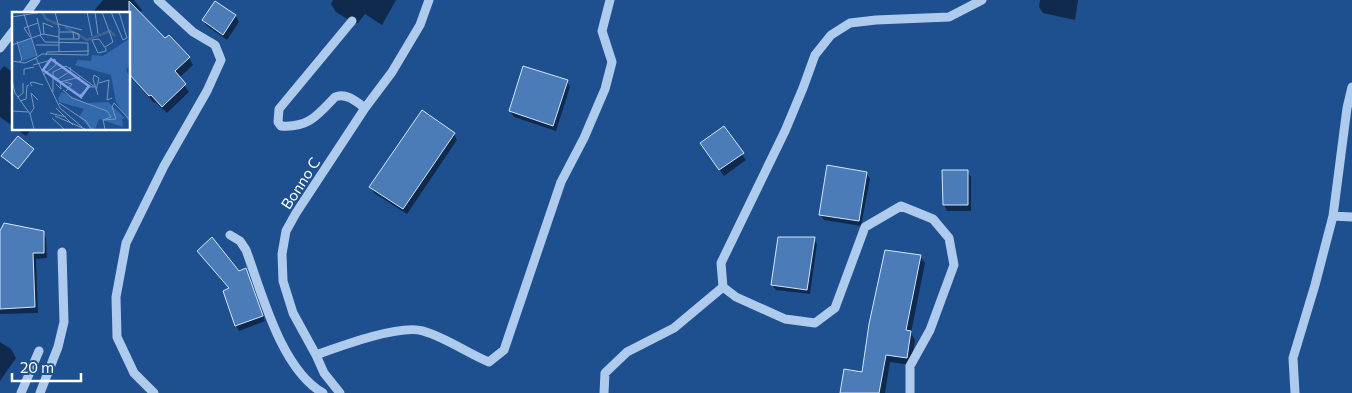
<svg xmlns="http://www.w3.org/2000/svg" width="1352" height="393" font-family="Commissioner,sans-serif">
  <rect width="100%" height="100%" fill="#1e5090"/>
  <path fill="#0007" d="M103 0H134L142 10 139 14 165 40 169 37 189 58 193 65 179 78 189 92 167 113 155 102 154 103 129 75V14H91Z
    M333 0H396L382 25 365 14 358 23 355 24 336 12 331 4Z
    M1040 0H1078L1075 20 1043 13 1039 7Z
    M215 3 236 16 239 22 227 40 207 26 203 20Z
    M4 66 14 73V127L0 117V71Z
    M567 81 570 87 556 131 514 117 510 111Z
    M723 128 746 160 724 176 705 149Z
    M16 129H32L26 136Z
    M454 134 457 140 407 214 374 193 371 187Z
    M943 171H967L971 177V211H947L944 205Z
    M866 173 870 179 861 226 824 220 820 214Z
    M43 232 46 238 47 258 36 259 38 313 0 314V234Z
    M814 239 817 244 810 294 776 290 772 285Z
    M199 252 239 273 248 275 265 321 239 331 236 325 230 289Z
    M920 256 925 263 911 333 915 340 911 365 890 362 885 393H841L863 373Z
    M0 342 11 349 16 358 0 381Z"/>
  <path fill="#4b7cb8" stroke="#d4e5f9" d="M129 1 165 38 169 35 190 57 175 71 186 84 162 107 151 95 149 96 129 74Z
    M215 1 236 15 223 35 202 20Z
    M523 66 568 80 553 126 509 111Z
    M422 110 455 133 403 209 369 187Z
    M724 126 744 153 719 170 700 143Z
    M18 136 34 149 18 169 1 156Z
    M827 165 867 172 859 221 819 215Z
    M942 170H968V205H943Z
    M4 223 44 231V253H33L35 307 0 309V231Z
    M212 237 239 271 246 268 263 316 235 326 223 291 229 288 197 251Z
    M778 237H815L807 290 771 285Z
    M885 250 921 255 906 330 911 331 907 358 886 355 879 393H840L844 369 862 372 869 324Z"/>
  <g fill="none" stroke-linecap="round" stroke-linejoin="round">
    <path stroke="#aecbed" stroke-width="9" d="M26 14 36 0
      M352 21 279 109 278 122 281 126C308 128 317 116 335 97 346 92 357 102 365 108
      M0 48 14 30
      M1333 216 1352 217
      M230 235 240 241 246 250C262 293 281 369 323 393
      M316 355C341 346 400 324 423 331 447 338 467 353 489 362L504 350 561 182 584 138 605 89 612 62 602 31 610 0
      M21 393 39 351
      M40 393 58 347 64 322 62 252
      M154 393 134 373 117 337 116 297 126 243 164 166 207 91 221 60 215 45 193 32 158 0
      M340 393 324 373 316 355 293 313 283 281 282 254 286 231 296 213 365 108 392 72 420 25 429 0
      M604 393 605 373 627 352 674 328 723 287
      M910 393V366L930 330 954 265 949 238 933 219 901 206 865 227 835 308 815 323 785 319 736 297 723 287 721 263 785 131 803 88 815 55 831 35 850 23 876 20 949 17 982 0
      M1295 393 1293 358 1315 285 1333 216 1347 108 1352 87"/>
  </g>
  <g text-anchor="middle" dominant-baseline="central" stroke-width="4.5" stroke-linejoin="round" paint-order="stroke">
    <g font-size="15" fill="#fff" stroke="#1e5090">
      <text transform="translate(300 183) rotate(-57)">Bonno C</text>
    </g>
  </g>
  <g transform="translate(12 12)">
    <rect width="118" height="118" fill="#1e5090"/>
    <path d="M117 27V53L114 58 117 64V110L104 90 99 63 63 53 66 48 79 49 80 43 91 44ZM50 80 74 91 96 90 113 106 110 107 111 115 87 107 83 117H79L67 105 72 97 47 90 46 86Z" fill="#326aad"/>
    <path d="M19 26 24 44 11 49 6 30Z" fill="#326aad"/>
    <path fill="none" stroke="#406391" stroke-width="2.5" d="M30 0 34 7 47 13M53 15 75 28 98 19 103 24"/>
    <path fill="none" stroke="#7896bc" stroke-width="1" d="M43 0 47 16V40M75 0 80 24M83 0 86 22M90 0 101 30 93 35M99 0 111 28 115 26 107 0M12 2 25 44M0 5 30 0M25 6 29 23M46 12 70 18M47 20H61L62 27M32 22 31 11 41 15M18 25 12 16 26 11M47 27H67V22L61 20M87 27 94 37V39L86 41 80 28ZM5 29 10 48 7 50M0 33 31 22 47 25M24 33H47M34 43 35 40 77 39M22 47 30 42 76 43V31L33 30 28 23M0 49 13 51 24 46 48 96 70 115M21 53 43 47 44 53 31 63M12 63V57L22 55M40 63 46 67 59 59 58 55M0 68 3 81 18 102 22 117M53 70 60 72 54 79M87 71 97 68 95 88 100 86M44 72 49 77 48 70 68 65M20 74 18 71 21 70 31 73M51 78 60 86 95 99 99 105 91 108M84 78 87 66 82 63 81 67 86 83M41 80V60L54 54 83 75M6 85 11 81V71M70 87 68 83 77 75H82M8 89 14 87 15 74 17 73M47 91 74 109 79 117M44 96 61 113M0 99 16 100M38 101 54 105M18 102 22 96 19 81 26 88M43 104 73 117M40 106 52 117M93 117 91 108 104 107 100 95 102 91 118 108"/>
    <path fill="#839eea" fill-opacity="0.15" stroke="#839eea" stroke-width="2.5" d="M39 47 77 74 69 85 31 58Z"/>
    <rect width="118" height="118" fill="none" stroke="#fff" stroke-width="2.5"/>
  </g>
  <path d="M12 373v8h69v-8" fill="none" stroke="#ffffff" stroke-width="2.5"/>
  <text x="20" y="373" font-size="15" fill="#ffffff" stroke="#1e5090" stroke-width="4" paint-order="stroke">20 m</text>
</svg>
